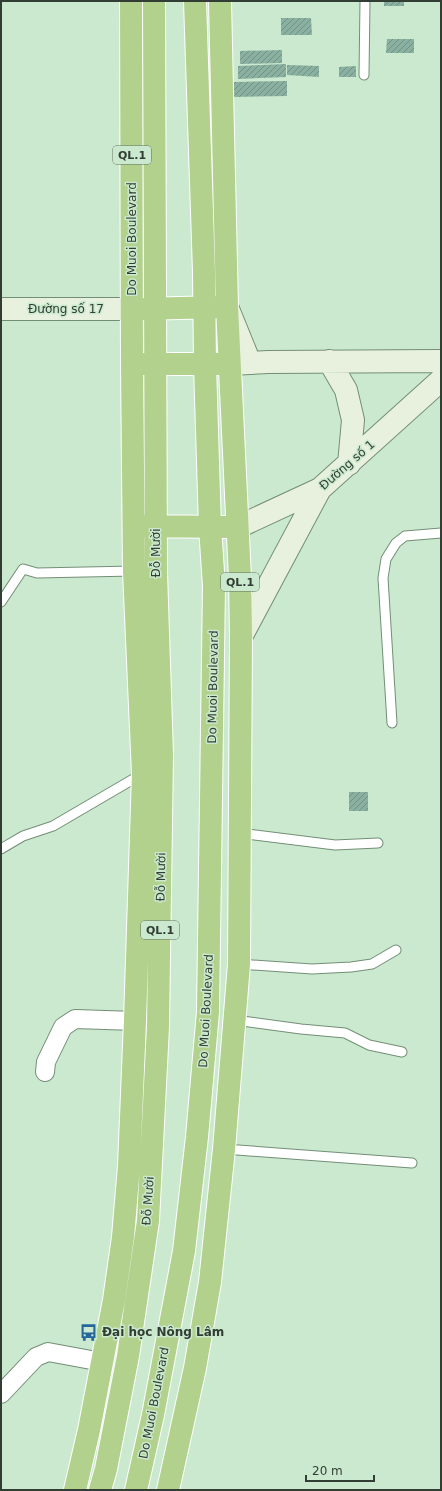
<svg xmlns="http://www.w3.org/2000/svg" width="442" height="1491" font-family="'DejaVu Sans',sans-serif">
  <defs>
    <pattern id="building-hatch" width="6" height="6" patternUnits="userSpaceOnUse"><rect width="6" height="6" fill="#89b0a0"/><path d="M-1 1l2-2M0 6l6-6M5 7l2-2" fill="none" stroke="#719183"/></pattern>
  </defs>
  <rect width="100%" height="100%" fill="#cbe9ce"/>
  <path fill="url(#building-hatch)" d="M384 1H404V6H384Z
    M281 18H311L312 35H281Z
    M387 39H414V53H386Z
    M282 50V63L240 64V51Z
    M286 64V77L238 79V66Z
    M287 65 319 66V77L287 75Z
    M356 66V77H339V67Z
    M287 81V96L234 97V82Z
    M349 792H368V811H349Z"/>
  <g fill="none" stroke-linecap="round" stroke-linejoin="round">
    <defs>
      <path id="lane" d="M364 75 365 1
        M1 602 23 569 37 573 134 571
        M392 723 383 578 386 559 396 543 405 536 441 533
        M239 833 335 845 378 843
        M1 849 23 836 53 826 142 774
        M239 964 312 969 351 967 372 964 396 950
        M235 1020 301 1029 345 1033 369 1045 402 1052
        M224 1149 412 1163"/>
      <path id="street" d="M45 1072 46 1062 63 1027 75 1019 135 1021
        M1 1394 36 1357 48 1352 102 1362"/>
      <path id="secondary" d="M1 309H132
        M228 309 250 363
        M329 361 346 390 353 420 349 464
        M230 364 268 362 441 361
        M238 527 320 489 441 380
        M241 637 320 489"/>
      <path id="highway" d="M141 309 219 307
        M141 364H219
        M141 526 225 527
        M75 1490 89 1430 114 1300 123 1237 129 1166 135 1021 143 774 134 571 132 364 131 1
        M100 1490 106 1469 128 1356 148 1221 158 1027 162 755 156 572 154 1
        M136 1490 153 1415 184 1251 197 1137 208 1012 214 586 210 527 205 365 204 272 195 1
        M168 1490 195 1368 210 1282 224 1149 239 964 241 637 240 578 227 307 220 1"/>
    </defs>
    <use href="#lane" stroke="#738e76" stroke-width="11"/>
    <use href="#street" stroke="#738e76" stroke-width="20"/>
    <use href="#secondary" stroke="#738e76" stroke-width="24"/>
    <use href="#highway" stroke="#fff" stroke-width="24"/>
    <use href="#lane" stroke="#fff" stroke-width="9"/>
    <use href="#street" stroke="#fff" stroke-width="18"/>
    <use href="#secondary" stroke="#e8f1dd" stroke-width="22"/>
    <use href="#highway" stroke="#b2d18d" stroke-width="22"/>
  </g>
  <defs>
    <symbol id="bus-bare" viewBox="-9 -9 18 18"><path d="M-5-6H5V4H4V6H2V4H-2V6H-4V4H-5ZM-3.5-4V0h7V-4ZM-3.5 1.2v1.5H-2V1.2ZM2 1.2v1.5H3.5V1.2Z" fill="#25679c" stroke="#cbe9ce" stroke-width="2.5" paint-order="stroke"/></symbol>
  </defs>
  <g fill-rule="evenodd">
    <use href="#bus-bare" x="76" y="1320" width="25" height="25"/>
  </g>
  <g text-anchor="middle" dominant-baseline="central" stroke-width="3" stroke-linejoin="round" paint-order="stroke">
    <g fill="#cbe9ce" stroke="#607162" stroke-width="1">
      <rect x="113" y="146" width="38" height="18" rx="3"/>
      <rect x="221" y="573" width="38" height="18" rx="3"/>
      <rect x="141" y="921" width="38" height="18" rx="3"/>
    </g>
    <g font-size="11" font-weight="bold" fill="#323e34">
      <text x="132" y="155">QL.1</text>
      <text x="240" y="582">QL.1</text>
      <text x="160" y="930">QL.1</text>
    </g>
    <g font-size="12" fill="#323e34" stroke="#cbe9ce">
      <text transform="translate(132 239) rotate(-90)">Do Muoi Boulevard</text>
      <text x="66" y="309">Đường số 17</text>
      <text transform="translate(347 465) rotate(-41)">Đường số 1</text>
      <text transform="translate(156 553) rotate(-90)">Đỗ Mười</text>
      <text transform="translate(213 687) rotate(-89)">Do Muoi Boulevard</text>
      <text transform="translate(161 877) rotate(-89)">Đỗ Mười</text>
      <text transform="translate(206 1011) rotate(-87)">Do Muoi Boulevard</text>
      <text transform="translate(148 1201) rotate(-86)">Đỗ Mười</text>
      <text transform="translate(154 1403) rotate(-79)">Do Muoi Boulevard</text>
    </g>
    <g font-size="12" font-weight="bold" fill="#323e34" stroke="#cbe9ce" text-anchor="start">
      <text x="102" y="1332">Đại học Nông Lâm</text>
    </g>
  </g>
  <rect width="442" height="1491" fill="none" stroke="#323e34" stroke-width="4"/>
  <path d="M306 1475v6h68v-6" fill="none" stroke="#323e34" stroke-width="2"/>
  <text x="312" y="1475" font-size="12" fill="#323e34" stroke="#cbe9ce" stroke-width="3" paint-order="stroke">20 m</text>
</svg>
